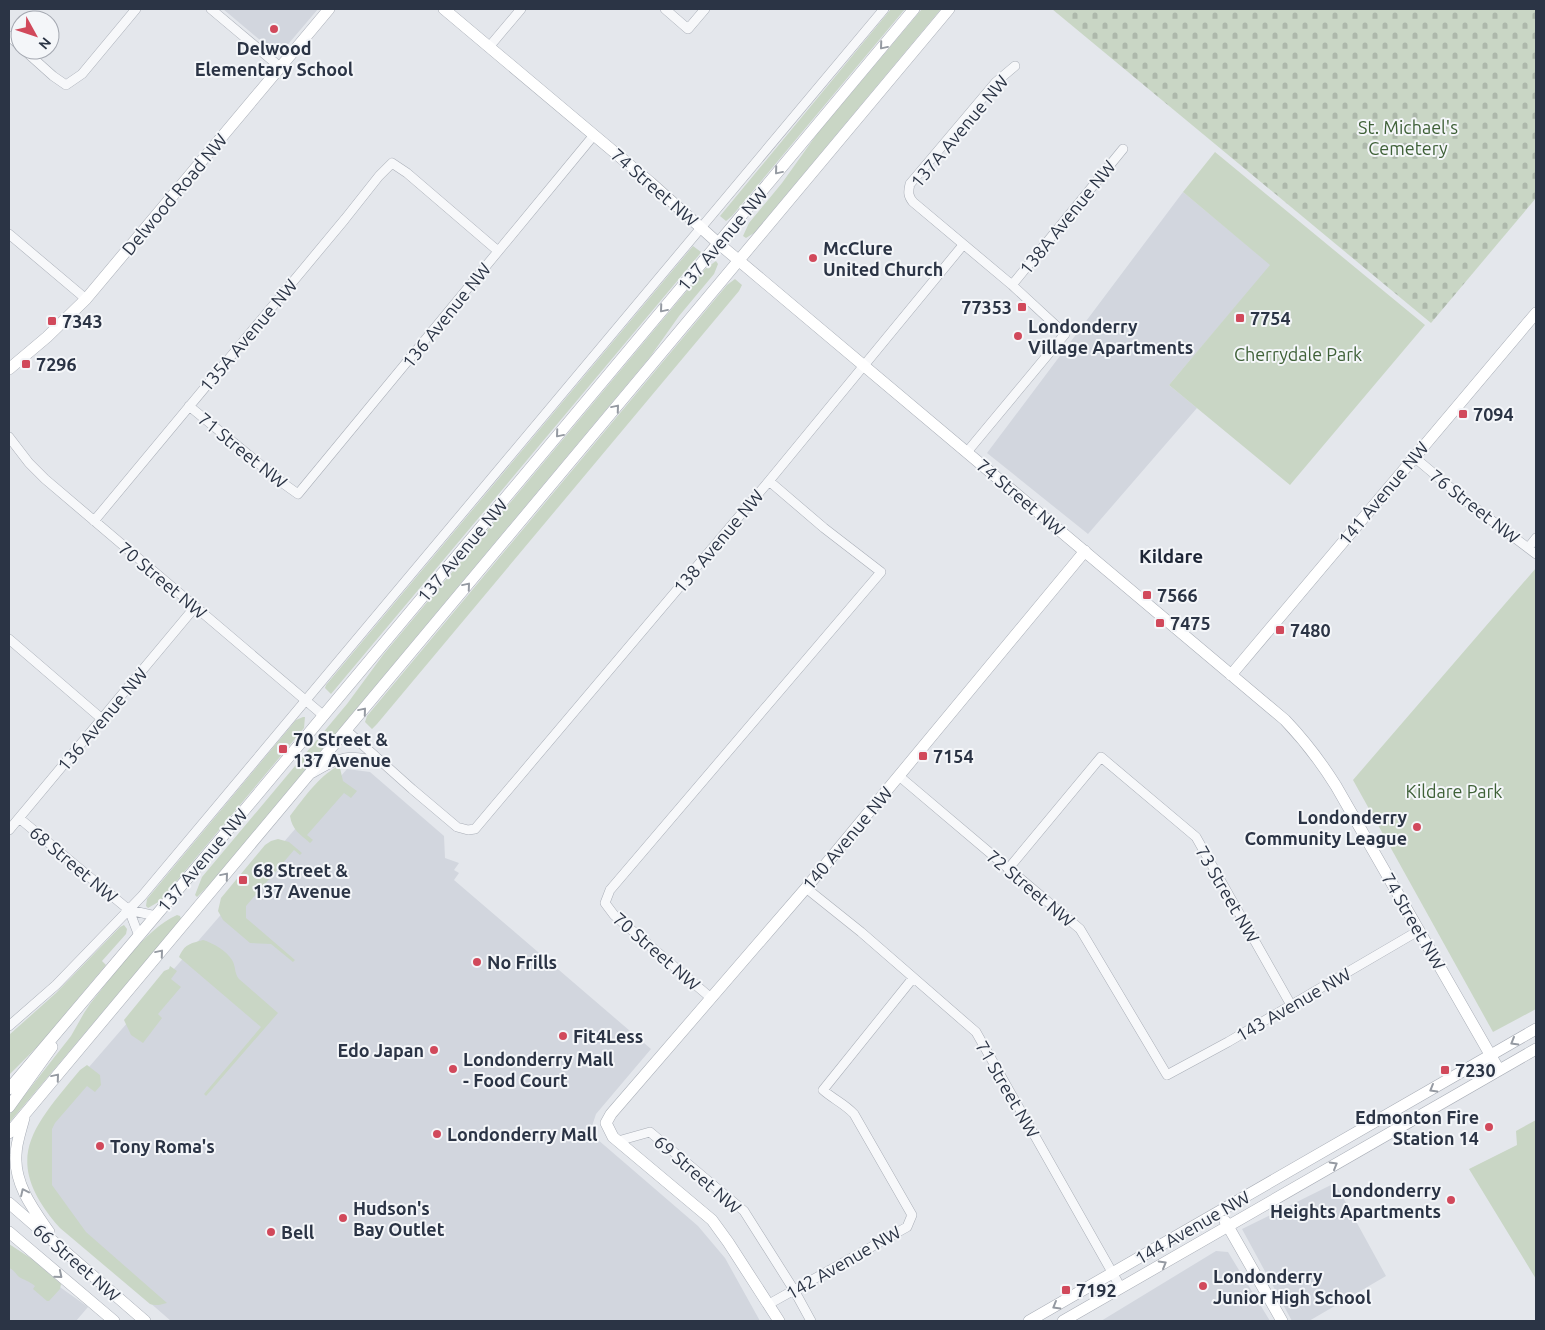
<svg xmlns="http://www.w3.org/2000/svg" width="1545" height="1330" font-family="Ubuntu,sans-serif">
  <defs>
    <pattern id="cemetery-stones" width="16" height="16" patternUnits="userSpaceOnUse" patternTransform="scale(1.25)"><rect width="16" height="16" fill="#c9d6c5"/><path d="M2 7V4a2 2 0 0 1 4 0v3zM10 15v-3a2 2 0 0 1 4 0v3z" fill="#adb8ab"/></pattern>
  </defs>
  <rect width="100%" height="100%" fill="#e4e7ec"/>
  <path fill="#d2d6de" d="M223 9H318L284 49 273 51Z
    M1183 192 1271 265 1169 385 1197 408 1088 534 987 453Z
    M347 769 370 772 444 836 445 858 459 863 454 870 459 873 454 880 651 1049 596 1114 591 1129 597 1139 698 1226 725 1258 760 1321H171L49 1215 36 1141 70 1089Z
    M1335 1183 1386 1276 1309 1321H1292L1242 1229Z
    M1216 1251 1228 1252 1270 1321H1101Z
    M9 1253 19 1258 88 1307 76 1321H9Z"/>
  <path fill="#c9d6c5" d="M891 9H905L732 216 726 221 720 216Z
    M922 9H941L754 233 746 238 743 236 749 223 782 183 817 134Z
    M1215 152 1425 325 1290 485 1169 385 1270 265 1183 192Z
    M693 246 701 252 699 255 331 694 325 688 326 685Z
    M716 261 718 264 714 274 679 316 650 357 209 885 197 897 195 895 202 877 347 704 383 655 705 269Z
    M735 279 742 285 739 291 377 724 372 729 365 722 367 716 727 285Z
    M1536 568V1009L1493 1032 1353 780Z
    M303 717H305L304 728 160 901 148 908 146 906 147 899 296 720Z
    M342 764 340 768 343 781 357 791 351 798 344 793 307 835 313 840 310 843C300 834 292 830 290 816 304 798 320 774 342 764Z
    M278 839 289 842 302 853 300 855 294 850 246 906V918L295 960 293 962 271 944 250 943 223 920 218 911 221 898 265 845 271 841Z
    M177 915 180 916 181 919 9 1123V1115L71 1036 84 1013 90 1004C113 976 145 929 177 915Z
    M124 925 127 929 126 934 102 961 106 965 39 1045 9 1075V1035L56 993 120 927Z
    M203 940C213 943 227 951 232 960 236 966 234 973 239 979L278 1013 206 1096 204 1094 261 1027 179 957C185 944 189 944 203 940Z
    M170 966 177 971 171 979 181 987 158 1014 162 1018 143 1043 131 1035 124 1020 164 971 169 969Z
    M87 1065 100 1075 101 1085 95 1092 87 1086 55 1123 52 1129V1185L86 1232 167 1303C160 1305 156 1306 150 1304L60 1228C0 1160 32 1128 80 1070Z
    M1536 1120V1279L1469 1169 1517 1145 1516 1131Z
    M9 1244 32 1259 61 1284 60 1289 49 1301H47L33 1289 35 1286C29 1281 24 1280 19 1277 15 1273 14 1270 9 1268Z"/>
  <path fill="url(#cemetery-stones)" d="M1052 9H1536V198L1431 323Z"/>
  <g fill="none" stroke-linecap="round" stroke-linejoin="round">
    <defs>
      <path id="street" d="M211 9 280 67
        M665 9 688 29 705 9
        M9 36 20 46
        M489 47 521 9
        M24 50 53 76 66 85 82 74 136 9
        M9 234 86 299
        M1012 285 1123 149
        M189 406 284 484 298 494 594 135
        M9 437 29 463 45 479 324 716
        M967 452 1065 334 1012 285 913 202C908 196 908 192 910 184L996 82 1015 66
        M1414 457 1470 504 1536 554
        M94 521 345 219 379 176 392 163 407 173 498 251
        M1528 548 1536 538
        M9 639 102 719
        M346 730 412 789 457 827 468 830 475 829 769 481 963 245
        M313 773C340 757 349 752 380 763
        M899 776 1080 929 1167 1075 1228 1042 1418 931
        M19 818 129 910 156 916
        M9 830 195 607
        M1008 869 1101 757 1196 837 1291 1005
        M806 888 861 932 976 1032 1121 1288
        M129 910 139 936
        M711 998 614 915 605 903 610 890 881 572 824 528 769 481
        M9 1026 56 985 142 896 884 9
        M618 1141 650 1132 744 1211 794 1290 811 1321
        M769 1304 907 1227 912 1215 854 1114C845 1104 833 1099 823 1090L913 978"/>
      <path id="secondary" d="M444 9 651 183 718 243 1285 720C1305 741 1321 762 1336 786L1499 1070
        M9 369 47 337 86 299 329 9
        M1231 675 1536 313
        M9 1089 186 880 914 9
        M9 1107 52 1047
        M24 1118C21 1130 16 1143 16 1155 14 1184 33 1209 49 1232
        M9 1133 949 9
        M9 1203 145 1321
        M1225 1221 1282 1321
        M9 1232 114 1321
        M779 1321 728 1242 712 1220 613 1137 606 1123 611 1114 806 888 1085 551
        M1029 1321 1536 1029
        M1063 1321 1536 1049"/>
    </defs>
    <use href="#street" stroke="#a9aeb7" stroke-width="10"/>
    <use href="#secondary" stroke="#a9aeb7" stroke-width="12"/>
    <use href="#street" stroke="#f7f8fa" stroke-width="9"/>
    <use href="#secondary" stroke="#fff" stroke-width="11"/>
  </g>
  <defs><path id="oneway-chevron" d="M-2-3.5L2.5 0L-2 3.5" fill="none" stroke-width="1.6" stroke-linecap="round" stroke-linejoin="round" transform="scale(1.25)"/></defs>
  <g stroke="#959aa2">
    <use href="#oneway-chevron" transform="translate(883 46) rotate(130)"/>
    <use href="#oneway-chevron" transform="translate(778 171) rotate(130)"/>
    <use href="#oneway-chevron" transform="translate(663 309) rotate(130)"/>
    <use href="#oneway-chevron" transform="translate(616 408) rotate(-50)"/>
    <use href="#oneway-chevron" transform="translate(559 434) rotate(130)"/>
    <use href="#oneway-chevron" transform="translate(467 586) rotate(-50)"/>
    <use href="#oneway-chevron" transform="translate(363 711) rotate(-50)"/>
    <use href="#oneway-chevron" transform="translate(225 876) rotate(-50)"/>
    <use href="#oneway-chevron" transform="translate(160 953) rotate(-50)"/>
    <use href="#oneway-chevron" transform="translate(1514 1042) rotate(150)"/>
    <use href="#oneway-chevron" transform="translate(56 1077) rotate(-50)"/>
    <use href="#oneway-chevron" transform="translate(1433 1089) rotate(150)"/>
    <use href="#oneway-chevron" transform="translate(1334 1165) rotate(-30)"/>
    <use href="#oneway-chevron" transform="translate(24 1192) rotate(-115)"/>
    <use href="#oneway-chevron" transform="translate(1163 1264) rotate(-30)"/>
    <use href="#oneway-chevron" transform="translate(59 1275) rotate(40)"/>
    <use href="#oneway-chevron" transform="translate(1056 1306) rotate(150)"/>
  </g>
  <g fill="#d1495b" stroke="#f4f6f9" stroke-width="2">
    <circle cx="274" cy="29" r="5"/>
    <circle cx="813" cy="258" r="5"/>
    <rect x="1017" y="302" width="10" height="10" rx="2.5"/>
    <rect x="1235" y="313" width="10" height="10" rx="2.5"/>
    <rect x="47" y="316" width="10" height="10" rx="2.5"/>
    <circle cx="1018" cy="336" r="5"/>
    <rect x="21" y="359" width="10" height="10" rx="2.5"/>
    <rect x="1458" y="409" width="10" height="10" rx="2.5"/>
    <rect x="1142" y="590" width="10" height="10" rx="2.5"/>
    <rect x="1155" y="618" width="10" height="10" rx="2.5"/>
    <rect x="1275" y="625" width="10" height="10" rx="2.5"/>
    <rect x="278" y="744" width="10" height="10" rx="2.5"/>
    <rect x="918" y="751" width="10" height="10" rx="2.5"/>
    <circle cx="1417" cy="827" r="5"/>
    <rect x="238" y="875" width="10" height="10" rx="2.5"/>
    <circle cx="477" cy="962" r="5"/>
    <circle cx="563" cy="1036" r="5"/>
    <circle cx="434" cy="1050" r="5"/>
    <circle cx="453" cy="1069" r="5"/>
    <rect x="1440" y="1065" width="10" height="10" rx="2.5"/>
    <circle cx="1489" cy="1127" r="5"/>
    <circle cx="437" cy="1134" r="5"/>
    <circle cx="100" cy="1146" r="5"/>
    <circle cx="1451" cy="1200" r="5"/>
    <circle cx="343" cy="1218" r="5"/>
    <circle cx="271" cy="1232" r="5"/>
    <circle cx="1203" cy="1286" r="5"/>
    <rect x="1061" y="1285" width="10" height="10" rx="2.5"/>
  </g>
  <g text-anchor="middle" dominant-baseline="central" stroke-width="4" stroke-linejoin="round" paint-order="stroke">
    <g font-size="18" font-weight="bold" fill="#2b3445" stroke="#f4f6f9" text-anchor="start">
      <text x="274" y="48" text-anchor="middle">Delwood<tspan x="274" dy="21">Elementary School</tspan></text>
      <text x="823" y="248">McClure<tspan x="823" dy="21">United Church</tspan></text>
      <text x="1012" y="307" text-anchor="end">77353</text>
      <text x="1250" y="318">7754</text>
      <text x="62" y="321">7343</text>
      <text x="1028" y="326">Londonderry<tspan x="1028" dy="21">Village Apartments</tspan></text>
      <text x="36" y="364">7296</text>
      <text x="1473" y="414">7094</text>
      <text x="1157" y="595">7566</text>
      <text x="1170" y="623">7475</text>
      <text x="1290" y="630">7480</text>
      <text x="293" y="739">70 Street &amp;<tspan x="293" dy="21">137 Avenue</tspan></text>
      <text x="933" y="756">7154</text>
      <text x="1407" y="817" text-anchor="end">Londonderry<tspan x="1407" dy="21">Community League</tspan></text>
      <text x="253" y="870">68 Street &amp;<tspan x="253" dy="21">137 Avenue</tspan></text>
      <text x="487" y="962">No Frills</text>
      <text x="573" y="1036">Fit4Less</text>
      <text x="424" y="1050" text-anchor="end">Edo Japan</text>
      <text x="463" y="1059">Londonderry Mall<tspan x="463" dy="21">- Food Court</tspan></text>
      <text x="1455" y="1070">7230</text>
      <text x="1479" y="1117" text-anchor="end">Edmonton Fire<tspan x="1479" dy="21">Station 14</tspan></text>
      <text x="447" y="1134">Londonderry Mall</text>
      <text x="110" y="1146">Tony Roma's</text>
      <text x="1441" y="1190" text-anchor="end">Londonderry<tspan x="1441" dy="21">Heights Apartments</tspan></text>
      <text x="353" y="1208">Hudson's<tspan x="353" dy="21">Bay Outlet</tspan></text>
      <text x="281" y="1232">Bell</text>
      <text x="1213" y="1276">Londonderry<tspan x="1213" dy="21">Junior High School</tspan></text>
      <text x="1076" y="1290">7192</text>
    </g>
    <g font-size="18" fill="#3f6138" stroke="#f4f6f9">
      <text x="1408" y="127">St. Michael's<tspan x="1408" dy="21">Cemetery</tspan></text>
      <text x="1298" y="354">Cherrydale Park</text>
      <text x="1454" y="791">Kildare Park</text>
    </g>
    <g font-size="18" fill="#2b3445" stroke="#f4f6f9">
      <text transform="translate(959 131) rotate(-50)">137A Avenue NW</text>
      <text transform="translate(655 187) rotate(41)">74 Street NW</text>
      <text transform="translate(174 194) rotate(-50)">Delwood Road NW</text>
      <text transform="translate(1067 217) rotate(-51)">138A Avenue NW</text>
      <text transform="translate(722 239) rotate(-50)">137 Avenue NW</text>
      <text transform="translate(446 315) rotate(-51)">136 Avenue NW</text>
      <text transform="translate(248 335) rotate(-50)">135A Avenue NW</text>
      <text transform="translate(243 450) rotate(39)">71 Street NW</text>
      <text transform="translate(1383 493) rotate(-50)">141 Avenue NW</text>
      <text transform="translate(1021 497) rotate(40)">74 Street NW</text>
      <text transform="translate(1475 506) rotate(38)">76 Street NW</text>
      <text transform="translate(718 541) rotate(-50)">138 Avenue NW</text>
      <text transform="translate(462 550) rotate(-50)">137 Avenue NW</text>
      <text transform="translate(163 580) rotate(40)">70 Street NW</text>
      <text transform="translate(102 719) rotate(-50)">136 Avenue NW</text>
      <text transform="translate(847 838) rotate(-50)">140 Avenue NW</text>
      <text transform="translate(202 860) rotate(-50)">137 Avenue NW</text>
      <text transform="translate(74 864) rotate(40)">68 Street NW</text>
      <text transform="translate(1031 888) rotate(40)">72 Street NW</text>
      <text transform="translate(1228 894) rotate(60)">73 Street NW</text>
      <text transform="translate(1414 921) rotate(60)">74 Street NW</text>
      <text transform="translate(657 951) rotate(41)">70 Street NW</text>
      <text transform="translate(1293 1004) rotate(-30)">143 Avenue NW</text>
      <text transform="translate(1008 1089) rotate(60)">71 Street NW</text>
      <text transform="translate(698 1174) rotate(41)">69 Street NW</text>
      <text transform="translate(1192 1227) rotate(-30)">144 Avenue NW</text>
      <text transform="translate(77 1262) rotate(41)">66 Street NW</text>
      <text transform="translate(843 1262) rotate(-30)">142 Avenue NW</text>
    </g>
    <g font-size="19" font-weight="bold" fill="#1d2536" stroke="#f4f6f9">
      <text x="1171" y="556">Kildare</text>
    </g>
  </g>
  <rect width="1545" height="1330" fill="none" stroke="#2b3445" stroke-width="20"/>
  <g transform="translate(35 35) rotate(130)"><circle r="24" fill="#f4f6f9" stroke="#a4a8b1"/>
  <path d="M0-4L9 19L0 12L-9 19Z" fill="#d1495b"/>
  <text y="-8" font-size="14" font-weight="bold" text-anchor="middle" fill="#2b3445">N</text>
  </g>
</svg>
